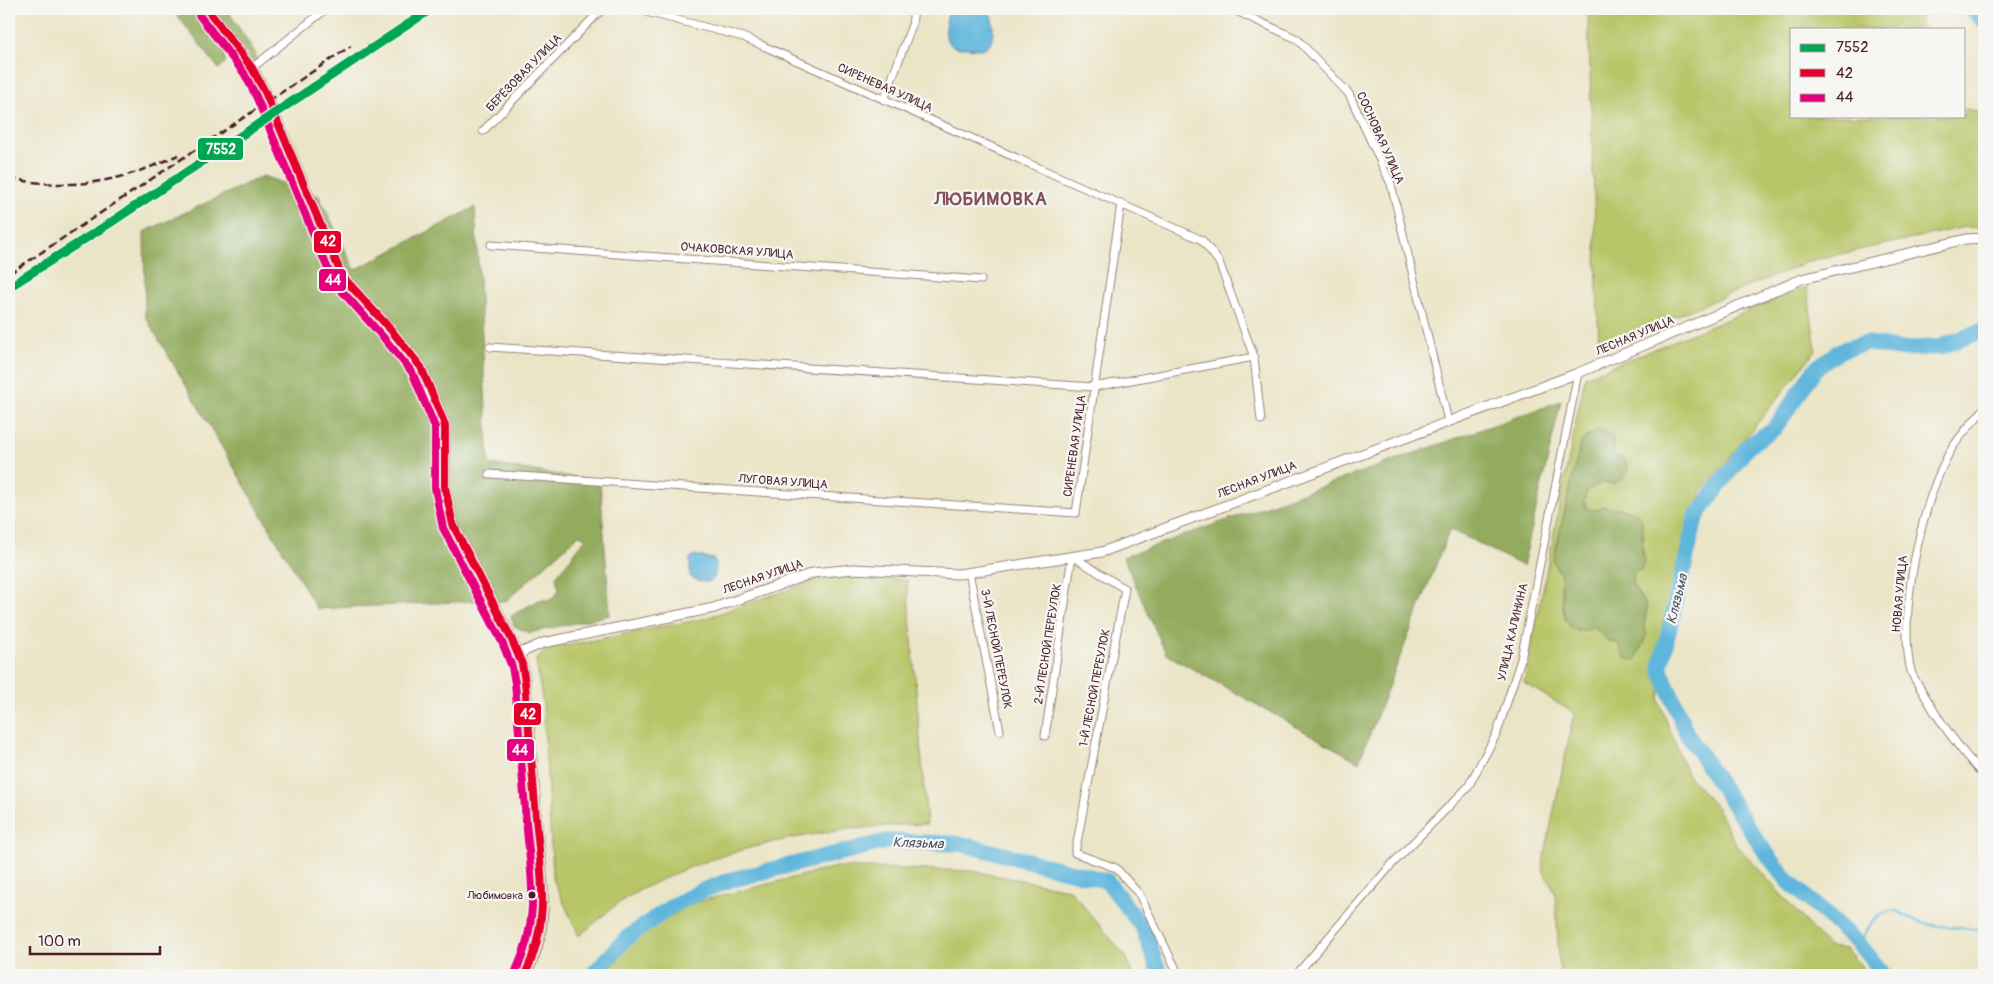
<svg xmlns="http://www.w3.org/2000/svg" width="1993" height="984" font-family="Pangolin,sans-serif">
  <rect width="100%" height="100%" fill="#f6f6f2"/>
  <filter id="ink" filterUnits="userSpaceOnUse"><feTurbulence type="fractalNoise" baseFrequency=".02" numOctaves="2"/><feDisplacementMap in="SourceGraphic" scale="10" xChannelSelector="R" yChannelSelector="G"/><feConvolveMatrix kernelMatrix="1 2 1 2 8 2 1 2 1" color-interpolation-filters="sRGB"/></filter>
  <filter id="wash" filterUnits="userSpaceOnUse"><feTurbulence type="fractalNoise" baseFrequency=".0096" numOctaves="4" result="noise"/><feDisplacementMap in="SourceGraphic" scale="20" xChannelSelector="R" yChannelSelector="G"/><feGaussianBlur stdDeviation="1.12" result="paint"/><feColorMatrix in="noise" values="0 0 0 0 0 0 0 0 0 0 0 0 0 0 0 0 0 1.4 0 .05"/><feComposite in="paint" operator="in"/></filter>
  <g filter="url(#wash)">
    <rect width="100%" height="100%" fill="#ebe5c7"/>
    <path fill="#b8c669" stroke="#81724a" fill-rule="evenodd" d="M1579 9H1919L1920 20 1924 29H1792V116H1964V109L1978 111 1984 117V228L1965 227 1813 260 1599 347 1588 13Z
      M1807 287 1816 350 1702 492 1675 572 1659 701 1687 774 1717 808 1736 844 1828 947 1846 949 1869 975H1560L1555 893 1542 868 1574 713 1524 683 1585 377ZM1596 429 1614 447 1612 456 1622 480C1607 487 1604 479 1587 491L1584 500 1587 509 1596 510 1604 506 1614 508H1623L1644 535 1642 544 1645 562 1633 573 1632 584 1647 607 1644 626 1647 635 1626 659 1617 643 1608 641 1595 628 1577 631 1565 619 1561 593V575L1556 568 1553 560 1581 442Z
      M852 575 907 580 927 824C824 827 715 846 626 898 610 908 594 924 579 936L553 879 543 706 536 660 547 649 703 619 819 579Z
      M836 867 972 871 1069 889 1127 958 1132 975H605L634 939 692 903Z"/>
    <path fill="#92ab5d" stroke="#6e6544" d="M172 9H191L225 51V63L219 69Z
      M211 9H226L228 11 256 54 254 62Z
      M263 176 319 196 355 270 475 207 489 464 600 481 610 615 529 633 514 626 511 616 539 600H551L559 590 556 577 586 538 579 535 506 601H475L317 609 145 316 144 232Z
      M1561 401 1523 566 1450 529 1359 762 1166 654 1123 557Z
      M1596 429 1604 431 1612 437 1614 447 1613 456 1622 457 1628 464V473L1622 480 1613 484 1603 482 1587 491 1584 500 1586 509 1596 510 1604 506C1633 514 1646 502 1642 544 1641 555 1647 558 1641 570L1633 573 1632 584 1647 607 1644 625 1647 635 1635 660 1626 659 1617 643 1608 641 1595 628C1590 629 1581 632 1576 630 1559 625 1563 590 1561 577 1560 571 1555 566 1553 560L1581 442 1588 437Z"/>
    <path fill="#5fb6dc" stroke="#546a84" d="M953 9H985L990 13C994 21 996 44 984 48 979 50 970 48 965 48 960 48 954 48 950 44 945 40 945 31 946 26 946 19 947 13 953 9Z
      M694 555 713 559 716 563C715 567 716 571 715 575 713 586 696 582 690 576V558Z"/>
    <g fill="none" stroke-linecap="round" stroke-linejoin="round">
      <path stroke="#5fb6dc" stroke-width="2.5" d="M1859 944C1866 932 1873 918 1886 912 1897 907 1909 919 1919 922 1940 929 1963 926 1984 931"/>
      <path stroke="#5fb6dc" stroke-width="16" d="M1972 9 1984 21
        M592 975 628 937 672 906 699 892 730 880 888 841 962 844 1107 881 1143 928 1160 975
        M1884 975 1859 944 1788 881 1763 849 1687 734 1660 668 1696 517 1749 445 1775 428 1815 369 1841 350 1866 343 1899 349 1940 347 1984 330"/>
    </g>
  </g>
  <g filter="url(#ink)">
    <g fill="none" stroke-linecap="round" stroke-linejoin="round">
      <defs>
        <path id="minor" d="M635 9 743 37 1202 240 1219 262 1254 357 1261 420
          M1232 9 1297 39 1349 94 1391 184 1448 421
          M252 68 326 9
          M884 100 912 25 914 9
          M483 131 602 9
          M491 245 981 280
          M490 347 1094 387 1254 357
          M1984 409C1973 422 1960 435 1951 450 1922 498 1897 617 1911 671 1913 678 1918 684 1922 691 1939 721 1960 750 1984 776
          M489 474 1076 513 1121 204
          M969 572 1000 731
          M1045 736 1072 556 1125 589 1075 853 1116 868 1139 894 1179 975
          M1296 975 1393 863 1468 787 1497 733 1521 659 1578 373"/>
        <path id="tertiary" d="M518 654 543 643 714 608 813 573 854 569 959 574 1102 552 1578 373 1802 279 1966 239 1984 238"/>
        <path id="secondary" d="M207 9 252 68 265 92 342 276 391 330 421 367 445 425V487L453 525 511 638 522 664 525 682C529 727 533 773 536 819 541 872 553 925 525 975"/>
      </defs>
      <use href="#minor" stroke="#9a8279" stroke-width="9"/>
      <use href="#tertiary" stroke="#9a8279" stroke-width="11"/>
      <use href="#secondary" stroke="#9a8279" stroke-width="12"/>
      <use href="#minor" stroke="#fff" stroke-width="7"/>
      <use href="#tertiary" stroke="#fff" stroke-width="9"/>
      <use href="#secondary" stroke="#fee3d1" stroke-width="10"/>
      <path stroke="#4a1f2b" stroke-width="2.5" stroke-dasharray="8 4" stroke-linecap="butt" d="M9 178C73 191 119 183 178 155
        M9 274 351 46"/>
      <defs>
        <path id="bus-1" d="M207 9 252 68 265 92 342 276 391 330 421 367 445 425V487L453 525 511 638 522 664 525 682C529 727 532 773 536 818 541 877 551 919 525 975"/>
        <path id="bus-2" d="M199 15 244 73 256 96 333 281 383 337 412 372 435 427V488L443 528 502 642 512 667 515 683C519 729 522 775 526 821 531 877 541 917 516 971"/>
      </defs>
      <use href="#bus-1" stroke="#f6f6f2" stroke-width="11"/>
      <use href="#bus-2" stroke="#f6f6f2" stroke-width="11"/>
      <use href="#bus-1" stroke="#e4002b" stroke-width="8"/>
      <use href="#bus-2" stroke="#e5007d" stroke-width="8"/>
      <defs>
        <path id="rail-1" d="M9 287 110 223 431 9"/>
      </defs>
      <use href="#rail-1" stroke="#f6f6f2" stroke-width="12"/>
      <use href="#rail-1" stroke="#00a651" stroke-width="9"/>
    </g>
  </g>
  <circle fill="#4a1f2b" stroke="#f6f6f2" stroke-width="2" cx="532" cy="895" r="4.5"/>
  <g text-anchor="middle" dominant-baseline="central" stroke-width="4.5" stroke-linejoin="round" paint-order="stroke">
    <g font-size="11" fill="#4a1f2b" stroke="#f6f6f2" text-anchor="end">
      <text x="523" y="895">Любимовка</text>
    </g>
    <g font-size="12" fill="#4a1f2b" stroke="#f6f6f2">
      <text transform="translate(524 73) rotate(-46)">БЕРЁЗОВАЯ УЛИЦА</text>
      <text transform="translate(885 88) rotate(24)">СИРЕНЕВАЯ УЛИЦА</text>
      <text transform="translate(1380 138) rotate(66)">СОСНОВАЯ УЛИЦА</text>
      <text transform="translate(737 251) rotate(4)">ОЧАКОВСКАЯ УЛИЦА</text>
      <text transform="translate(1635 336) rotate(-23)">ЛЕСНАЯ УЛИЦА</text>
      <text transform="translate(1075 446) rotate(-82)">СИРЕНЕВАЯ УЛИЦА</text>
      <text transform="translate(1257 480) rotate(-21)">ЛЕСНАЯ УЛИЦА</text>
      <text transform="translate(783 482) rotate(4)">ЛУГОВАЯ УЛИЦА</text>
      <text transform="translate(763 577) rotate(-19)">ЛЕСНАЯ УЛИЦА</text>
      <text transform="translate(1900 594) rotate(-85)">НОВАЯ УЛИЦА</text>
      <text transform="translate(1513 632) rotate(-77)">УЛИЦА КАЛИНИНА</text>
      <text transform="translate(1048 644) rotate(-81)">2-Й ЛЕСНОЙ ПЕРЕУЛОК</text>
      <text transform="translate(996 649) rotate(79)">3-Й ЛЕСНОЙ ПЕРЕУЛОК</text>
      <text transform="translate(1095 688) rotate(-79)">1-Й ЛЕСНОЙ ПЕРЕУЛОК</text>
    </g>
    <g font-size="14" font-style="italic" fill="#515469" stroke="#f6f6f2">
      <text transform="translate(1677 599) rotate(-76)">Клязьма</text>
      <text transform="translate(918 843) rotate(2)">Клязьма</text>
    </g>
    <g font-size="18" font-weight="bold" letter-spacing="1" fill="#834f61" stroke="#f6f6f2">
      <text x="991" y="199">ЛЮБИМОВКА</text>
    </g>
  </g>
  <g stroke="#f6f6f2" stroke-width="2">
    <rect x="197" y="137" width="47" height="24" rx="5" fill="#00a651"/>
    <rect x="313" y="230" width="29" height="24" rx="5" fill="#e4002b"/>
    <rect x="318" y="268" width="29" height="24" rx="5" fill="#e5007d"/>
    <rect x="513" y="702" width="29" height="24" rx="5" fill="#e4002b"/>
    <rect x="506" y="738" width="29" height="24" rx="5" fill="#e5007d"/>
  </g>
  <g font-size="14" text-anchor="middle" font-weight="bold" fill="#fff">
    <text x="221" y="154">7552</text>
    <text x="328" y="246">42</text>
    <text x="333" y="285">44</text>
    <text x="528" y="719">42</text>
    <text x="520" y="755">44</text>
  </g>
  <rect width="1993" height="984" fill="none" stroke="#f6f6f2" stroke-width="30"/>
  <rect x="1790" y="28" width="175" height="90" fill="#f6f6f2" stroke="#b1a0a2"/>
  <rect x="1800" y="44" width="25" height="8" fill="#00a651" stroke="#b1a0a2"/>
  <text x="1836" y="52" font-size="15" fill="#4a1f2b">7552</text>
  <rect x="1800" y="69" width="25" height="8" fill="#e4002b" stroke="#b1a0a2"/>
  <text x="1836" y="78" font-size="15" fill="#4a1f2b">42</text>
  <rect x="1800" y="94" width="25" height="8" fill="#e5007d" stroke="#b1a0a2"/>
  <text x="1836" y="102" font-size="15" fill="#4a1f2b">44</text>
  <path d="M30 946v8h130v-8" fill="none" stroke="#4a1f2b" stroke-width="2.5"/>
  <text x="38" y="946" font-size="15" fill="#4a1f2b" stroke="#f6f6f2" stroke-width="4" paint-order="stroke">100 m</text>
</svg>
